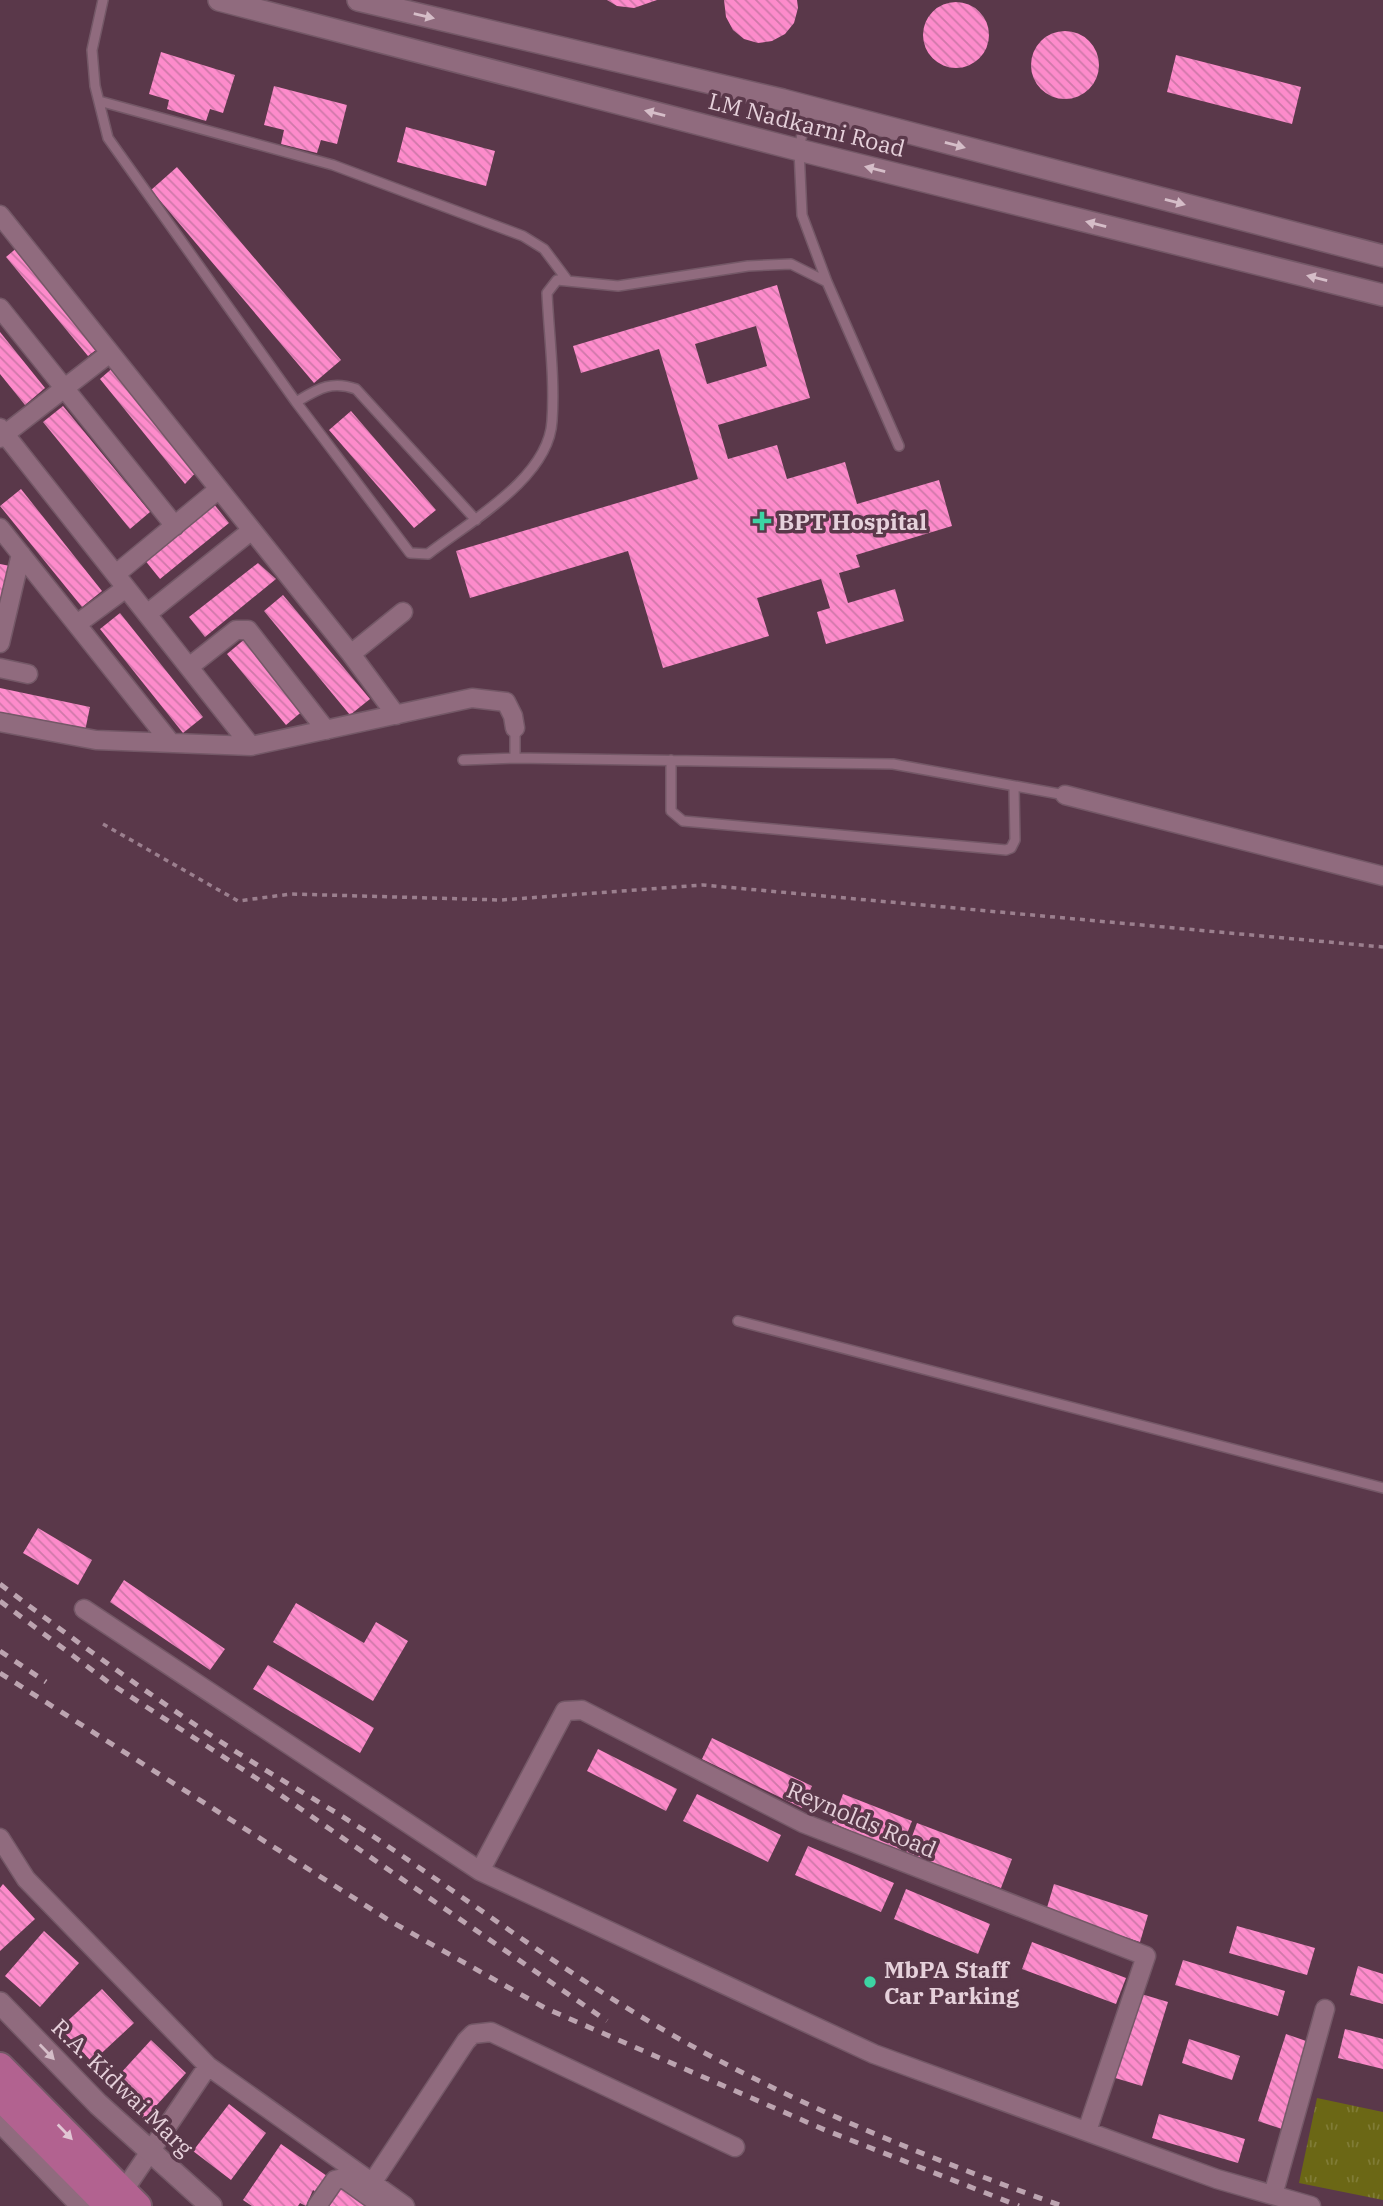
<svg xmlns="http://www.w3.org/2000/svg" width="1383" height="2206" font-family="'IBM Plex Serif',serif">
  <defs>
    <pattern id="park-tufts" width="24" height="20" patternUnits="userSpaceOnUse" patternTransform="scale(1.75)"><rect width="24" height="20" fill="#6b6715"/><path d="M3 7l-1-3M5 7V3M7 7l1-3M15 17l-1-3M17 17v-4M19 17l1-3" fill="none" stroke="#807c36"/></pattern>
    <pattern id="building-back-hatch" width="6" height="6" patternUnits="userSpaceOnUse" patternTransform="scale(1.75)"><rect width="6" height="6" fill="#fd8bcb"/><path d="M-1 5l2 2M0 0l6 6M5-1l2 2" fill="none" stroke="#cf78a9"/></pattern>
  </defs>
  <rect width="100%" height="100%" fill="#5a384a"/>
  <path fill="url(#park-tufts)" d="M1317 2098 1383 2112V2200L1299 2183Z"/>
  <path fill="url(#building-back-hatch)" fill-rule="evenodd" d="M607 0H657L634 8 617 6Z
    M724 0H797L798 8 794 23 785 34 772 41 758 43 744 39 733 30 726 17Z
    M923 35a33 33 0 1 1 66 0a33 33 0 1 1-66 0Z
    M1031 65a34 34 0 1 1 68 0a34 34 0 1 1-68 0Z
    M161 52 235 75 223 113 210 109 206 121 167 109 169 100 149 94Z
    M1176 55 1301 87 1292 124 1167 92Z
    M274 86 347 105 337 144 321 140 317 153 281 144 284 130 264 125Z
    M406 127 495 151 486 186 397 162Z
    M177 167 341 360 314 383 151 190Z
    M19 246 101 346 88 356 6 257Z
    M777 285 810 398 718 425 728 459 777 445 787 479 845 462 857 504 939 480 952 526 856 555 860 567 839 573 848 603 895 589 904 621 826 644 817 612 830 608 821 579 757 598 769 636 663 668 628 551 470 598 456 551 698 479 659 349 581 373 573 346ZM756 326 767 366 707 384 695 344Z
    M0 332 45 388 25 405 0 374Z
    M116 365 199 469 185 484 100 379Z
    M63 406 150 512 130 529 43 422Z
    M351 411 436 510 414 528 329 430Z
    M21 489 102 591 82 607 0 506Z
    M213 503 229 523 160 579 144 559Z
    M258 563 276 579 205 637 189 617Z
    M0 564 10 566 1 603H0Z
    M283 595 370 699 350 715 264 611Z
    M120 613 203 717 183 733 100 629Z
    M246 638 305 709 286 725 227 654Z
    M0 688 90 707 85 731 0 712Z
    M38 1528 92 1560 78 1585 23 1553Z
    M124 1580 225 1649 210 1670 110 1602Z
    M296 1603 364 1643 376 1622 408 1641 373 1701 273 1642Z
    M268 1665 374 1728 360 1753 253 1689Z
    M712 1738 812 1786 802 1808 702 1759Z
    M598 1749 677 1789 666 1811 587 1771Z
    M697 1794 781 1835 768 1862 683 1821Z
    M843 1794 912 1821 900 1851 832 1823Z
    M917 1823 1012 1859 1001 1888 906 1853Z
    M808 1846 894 1883 881 1912 795 1875Z
    M3 1884 35 1919 0 1951V1888Z
    M1054 1884 1148 1915 1140 1942 1046 1911Z
    M906 1889 990 1924 978 1954 894 1919Z
    M1237 1926 1315 1948 1307 1975 1229 1953Z
    M44 1931 79 1963 40 2007 5 1976Z
    M1032 1942 1126 1978 1116 2004 1022 1969Z
    M1183 1960 1285 1991 1278 2016 1175 1985Z
    M1358 1966 1383 1974V2004L1350 1995Z
    M102 1989 134 2023 92 2062 60 2028Z
    M1138 1993 1168 2002 1142 2086 1112 2077Z
    M1345 2029 1383 2039V2069L1338 2058Z
    M1286 2034 1309 2042 1282 2129 1258 2121Z
    M1189 2039 1240 2056 1232 2080 1182 2063Z
    M151 2040 186 2073 144 2119 109 2086Z
    M229 2104 266 2133 231 2180 193 2151Z
    M1159 2114 1245 2139 1238 2163 1152 2138Z
    M281 2144 327 2176 316 2192 313 2190 306 2206 300 2203 298 2206H252L243 2200Z
    M340 2182 371 2206H322Z"/>
  <g fill="none" stroke-linecap="round" stroke-linejoin="round">
    <defs>
      <path id="service" d="M103 0 92 50 95 86 108 138 296 402 410 553 428 554C469 522 549 478 552 421 555 379 549 335 547 293L557 280 618 286 748 266 791 264 827 282 899 446
        M99 101 333 165 523 236 544 249 568 281
        M807 107 799 150 802 215 827 282
        M296 402C318 389 331 380 356 389L476 520
        M515 728V758
        M463 760 515 758 893 764 1065 795
        M671 760V811L683 821 1006 850 1011 848 1015 840 1014 786
        M738 1321 1383 1488"/>
      <path id="minor" d="M0 215 351 654 396 715
        M0 308 175 526
        M0 428 251 746
        M0 438 110 353
        M0 528 171 743
        M116 574 219 489
        M147 614 252 530
        M77 624 126 588
        M0 643 21 554
        M351 654 403 612
        M189 667 236 630H248L326 730
        M0 668 28 674
        M0 722 96 740 251 746 472 698 506 702 513 716 515 728
        M1065 795 1383 876
        M84 1609 480 1871 874 2054 1217 2179 1311 2206
        M0 1838 26 1879 208 2066 405 2206
        M480 1871 565 1711 582 1710 803 1823 1146 1956 1087 2131
        M372 2183 466 2041 473 2034 491 2032 735 2147
        M1273 2195 1325 2009
        M118 2199 208 2066
        M317 2206 335 2180 343 2178 382 2206"/>
      <path id="tertiary" d="M219 0 803 151 1383 295
        M358 0 783 100 1383 256
        M0 2003 98 2104 211 2206
        M0 2121 82 2206"/>
      <path id="primary" d="M0 2066 138 2206
        M0 2097 108 2206"/>
    </defs>
    <use href="#service" stroke="#745867" stroke-width="12"/>
    <use href="#minor" stroke="#745867" stroke-width="21"/>
    <use href="#tertiary" stroke="#745867" stroke-width="24"/>
    <use href="#primary" stroke="#745867" stroke-width="30"/>
    <path stroke="#9b7f8e" stroke-width="3.5" stroke-dasharray="5 5" stroke-linecap="butt" d="M103 824 238 901 291 894 501 900 703 885 1383 947"/>
    <use href="#service" stroke="#906b7e" stroke-width="9"/>
    <use href="#minor" stroke="#906b7e" stroke-width="18"/>
    <use href="#tertiary" stroke="#906b7e" stroke-width="21"/>
    <use href="#primary" stroke="#b26290" stroke-width="26"/>
    <path stroke="#bca4b0" stroke-width="5" stroke-dasharray="9 9" stroke-linecap="butt" d="M0 1584C78 1643 156 1700 238 1753 287 1784 338 1812 386 1845 490 1915 591 1992 703 2052 818 2114 939 2162 1062 2206
      M0 1601 108 1682 256 1778 607 2021
      M0 1651 46 1682
      M0 1673 390 1921 545 2008 825 2130 1019 2206"/>
  </g>
  <defs><path id="oneway-solid" d="M-6-.8H1V-3.2L6.5 0L1 3.2V.8H-6Z" transform="scale(1.75)"/></defs>
  <g fill="#d5bdc8">
    <use href="#oneway-solid" transform="translate(424 16) rotate(13)"/>
    <use href="#oneway-solid" transform="translate(655 113) rotate(-166)"/>
    <use href="#oneway-solid" transform="translate(955 145) rotate(15)"/>
    <use href="#oneway-solid" transform="translate(875 169) rotate(-166)"/>
    <use href="#oneway-solid" transform="translate(1175 202) rotate(15)"/>
    <use href="#oneway-solid" transform="translate(1096 224) rotate(-166)"/>
    <use href="#oneway-solid" transform="translate(1317 278) rotate(-166)"/>
    <use href="#oneway-solid" transform="translate(47 2052) rotate(46)"/>
  </g>
  <use fill="#e1c6d4" href="#oneway-solid" transform="translate(65 2132) rotate(46)"/>
  <g fill="#3dd4a3" stroke="#5a384a" stroke-width="2.5">
    <path d="M758.5 510.5h7v7h7v7h-7v7h-7v-7h-7v-7h7z"/>
    <circle cx="870" cy="1982" r="7"/>
  </g>
  <g text-anchor="middle" dominant-baseline="central" stroke-width="7" stroke-linejoin="round" paint-order="stroke">
    <g font-size="23" fill="#e6d1db" stroke="#5a384a">
      <text transform="translate(807 124) rotate(14)">LM Nadkarni Road</text>
      <text transform="translate(862 1819) rotate(23)">Reynolds Road</text>
      <text transform="translate(123 2087) rotate(44)">R.A. Kidwai Marg</text>
    </g>
    <g font-size="23" font-weight="bold" fill="#e6d1db" stroke="#5a384a" text-anchor="start">
      <text x="778" y="521">BPT Hospital</text>
      <text x="884" y="1969">MbPA Staff<tspan x="884" dy="26">Car Parking</tspan></text>
    </g>
  </g>
</svg>
